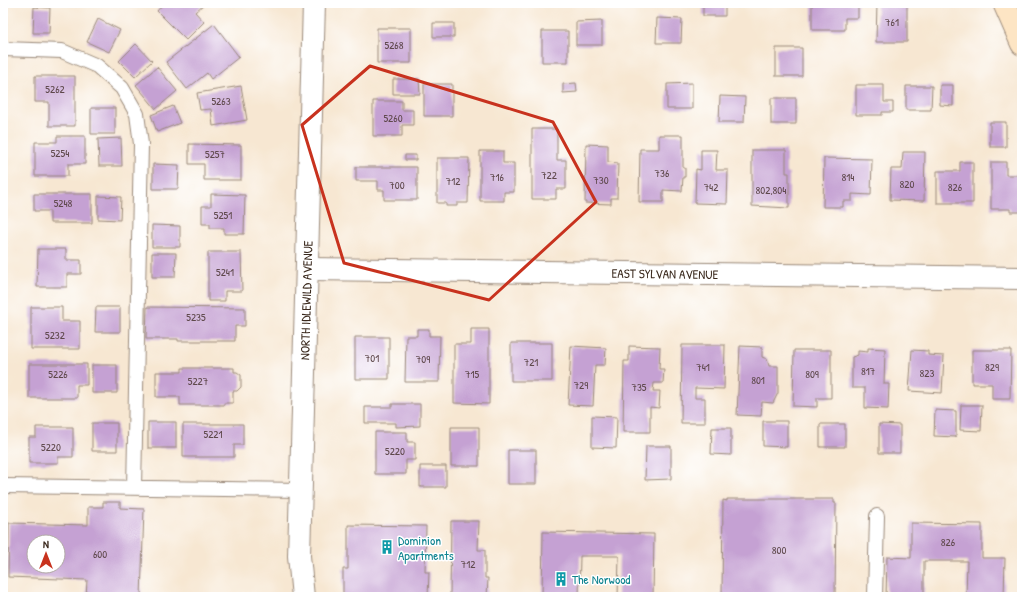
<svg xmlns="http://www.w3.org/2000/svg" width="1025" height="600" font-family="'Patrick Hand',sans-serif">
  <rect width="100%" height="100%" fill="#fff"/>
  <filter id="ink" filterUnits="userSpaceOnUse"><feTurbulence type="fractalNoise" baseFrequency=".025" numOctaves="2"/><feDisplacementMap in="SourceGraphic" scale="8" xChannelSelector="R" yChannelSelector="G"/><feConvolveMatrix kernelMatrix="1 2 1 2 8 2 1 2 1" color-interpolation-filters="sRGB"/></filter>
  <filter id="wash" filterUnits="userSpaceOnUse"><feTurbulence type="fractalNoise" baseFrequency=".012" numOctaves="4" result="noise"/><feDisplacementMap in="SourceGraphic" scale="16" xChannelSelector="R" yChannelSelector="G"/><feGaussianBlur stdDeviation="0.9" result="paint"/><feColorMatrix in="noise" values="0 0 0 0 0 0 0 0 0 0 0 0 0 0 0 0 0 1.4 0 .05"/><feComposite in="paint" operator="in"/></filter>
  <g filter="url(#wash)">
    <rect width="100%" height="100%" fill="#f7e7d2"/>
    <g id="blocks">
      <path fill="#c5a1d3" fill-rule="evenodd" d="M164 3H205L195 12 204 22 186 40 157 11Z
        M703 3H725V16H703Z
        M812 3H858V18H845V30H812Z
        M877 3H907V42H876Z
        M34 7 50 8 49 33H33Z
        M657 18 682 19 681 43H656Z
        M98 19 120 30 109 52 87 42Z
        M602 21V45H576V22Z
        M433 23H454V37H433Z
        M214 24 239 57 211 79 207 73 187 89 166 62Z
        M377 28H411V63H377Z
        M542 31H568V62H542Z
        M136 44 152 61 135 77 119 61Z
        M776 48H802V76H776Z
        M157 67 177 91 156 109 136 85Z
        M35 76H75V126H49V102H35Z
        M393 79H419L420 94H393Z
        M576 83 577 92 563 93V84Z
        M692 83V109H667V84Z
        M424 84H452V116H424Z
        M856 85H884V102H893V112H882V115H856Z
        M940 85H953V106L940 105Z
        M241 86 247 120 213 126 211 109 200 110 197 93Z
        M906 86H932L931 110H906Z
        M720 96 745 97 744 122H719Z
        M771 98H796V124H771Z
        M373 101H402V110H413V125H402V136H373Z
        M173 106 180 123 157 132 151 115Z
        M91 108H115V134H91Z
        M990 122H1006V147H990Z
        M532 129H557V160H566V189H556V199H532Z
        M659 135H683V168H685V177H683L682 191 663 190V202H639L640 149H659Z
        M57 136H85V164H68V176H35V142H57Z
        M121 138 122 166H99L98 139Z
        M189 144 241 145V180H204V164H189Z
        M586 144 608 145V162L618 163 617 198H611V204L585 203Z
        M701 150H717L716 170H728L727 204 695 203 696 169 701 170Z
        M752 150H786V173H789V208L752 206Z
        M480 151H503V163H514V192H504V201H480Z
        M903 152H925L924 201 890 200 891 169H902Z
        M405 155H416V160H405Z
        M437 158H469L468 203H457V206H446V203H437Z
        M824 158 872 159 871 195 852 194V201H843V207H823Z
        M960 162H973V203H937V171H960Z
        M991 162H1006V175H1022V212H1010V209H991Z
        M153 164 179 165 178 189H153Z
        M356 167H417V200H384V190H378V181H356Z
        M34 194H92V223H50V211H34Z
        M211 194 245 195 244 234H224V228H210V224H202V206H211Z
        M98 196 121 197 120 220 98 219Z
        M152 225 180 226V247H152Z
        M38 249H66V260H81V274H67V287H37Z
        M208 252H241L242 291H225V301H208Z
        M152 253H176L175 277H152Z
        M31 307H62V321H80V349H31Z
        M96 307H120V332H95Z
        M147 307 245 308V326H235V341H178V339H146Z
        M417 329H429V336H440L439 382H405L406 336H417Z
        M471 329H489V404L454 403V344H471Z
        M355 337H389V379H355Z
        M511 343H552V381H511Z
        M682 345H725L724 389 695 388V398H705V423H681Z
        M571 346 606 348 605 365H595L593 406 568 405Z
        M629 346 660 347 659 369H664L663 383H654L653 391H660L659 408 650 407V432H623L624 361H629Z
        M740 346 762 347V357L767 359 769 366H778V393L773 403 762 402 761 416 737 415Z
        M868 348 885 349 884 384H889L888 409 865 408V388H852V357L858 355V351L868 352Z
        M794 350H831V398H817V407L793 406Z
        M912 350 928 351V355L944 356 942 393 909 391Z
        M972 350H1011L1010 399H992V384H972Z
        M29 364H87V385H77V398H29Z
        M92 365H117V393H92Z
        M182 368H234V372H237L241 375V387L237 391H233V403H224V405H180V397H156V372H182Z
        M392 404H420V426L396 427V423H365V407H392Z
        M961 405H982L981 431 960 430Z
        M935 410 956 411V437L934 436Z
        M592 416 617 417 616 448 592 447Z
        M763 421H787V447L763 446Z
        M148 422H176V448H148Z
        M92 423H117V451H92Z
        M183 424H243V445H234V457H183Z
        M820 424H845V447H820Z
        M879 424 900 425V453H879Z
        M36 427H73V457H58V463H29V437H36Z
        M451 427H479V466H451Z
        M712 428H731V455L711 454Z
        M375 432H407V442H415V460H406V474H375Z
        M646 446H671V479L645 480Z
        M508 450H536V484H508Z
        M420 466H446V487H420Z
        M727 499H834V503H836L835 597H722L723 500 727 501Z
        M103 502H120V508L144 509 141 597H86L87 580 8 577 9 523 88 525V507H103ZM34 542H58V566H34Z
        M451 521H479L478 550H485V578H488L487 597H450Z
        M911 523 982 524V558H1005L1004 597H966L967 561H924V597H886L887 557 911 558Z
        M348 525 426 526 425 572H429L428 597H343V569H348Z
        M543 532 654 534 653 597H618L619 556H580L579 597H542Z"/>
    </g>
  </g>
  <g filter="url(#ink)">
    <use href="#blocks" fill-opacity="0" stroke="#998878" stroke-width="1"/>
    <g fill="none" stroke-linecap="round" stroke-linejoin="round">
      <defs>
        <path id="lane" d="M3 49 62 51 97 66 122 88 137 114 141 144 134 488
          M3 486 301 490
          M875 597 877 516"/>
        <g id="street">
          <path id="s1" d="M308 269 1022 278"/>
          <path id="s2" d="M303 597 299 556 300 520 314 3"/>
        </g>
        <path id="secondary" d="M1004 3 1022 44"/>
      </defs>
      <use href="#lane" stroke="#998878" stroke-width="16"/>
      <use href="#street" stroke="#998878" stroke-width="24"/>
      <use href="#secondary" stroke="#998878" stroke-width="24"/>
      <use href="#lane" stroke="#fff" stroke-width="14"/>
      <use href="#street" stroke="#fff" stroke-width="22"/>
      <use href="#secondary" stroke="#fde5c4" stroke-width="22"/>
    </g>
  </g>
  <path fill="none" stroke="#c8321e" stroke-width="3" stroke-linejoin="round" d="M370 66 553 122 596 202 489 300 344 263 302 125Z"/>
  <defs>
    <symbol id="building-bare" viewBox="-9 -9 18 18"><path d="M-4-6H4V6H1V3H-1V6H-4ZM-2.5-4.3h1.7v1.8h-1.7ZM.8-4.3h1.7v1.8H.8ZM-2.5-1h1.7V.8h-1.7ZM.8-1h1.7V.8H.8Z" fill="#0f9aa8" stroke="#fff" stroke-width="2.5" paint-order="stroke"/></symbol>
  </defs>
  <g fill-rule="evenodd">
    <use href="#building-bare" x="377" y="537" width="20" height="20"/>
    <use href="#building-bare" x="551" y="569" width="20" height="20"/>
  </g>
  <g text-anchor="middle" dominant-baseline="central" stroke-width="3" stroke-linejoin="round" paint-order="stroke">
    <g font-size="11" fill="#5e484b">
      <text x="892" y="22">761</text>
      <text x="394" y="45">5268</text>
      <text x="55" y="89">5262</text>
      <text x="221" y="101">5263</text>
      <text x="393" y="118">5260</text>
      <text x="60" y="153">5254</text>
      <text x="215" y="154">5257</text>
      <text x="662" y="173">736</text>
      <text x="549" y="175">722</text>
      <text x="497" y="177">716</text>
      <text x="848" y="177">814</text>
      <text x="601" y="180">730</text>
      <text x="453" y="181">712</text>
      <text x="907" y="184">820</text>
      <text x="397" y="185">700</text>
      <text x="711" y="187">742</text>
      <text x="955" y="187">826</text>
      <text x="771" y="190">802,804</text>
      <text x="63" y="203">5248</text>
      <text x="223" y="215">5251</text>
      <text x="225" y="272">5241</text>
      <text x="196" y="317">5235</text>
      <text x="55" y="335">5232</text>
      <text x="372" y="358">701</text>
      <text x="423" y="359">709</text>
      <text x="531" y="362">721</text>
      <text x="703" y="367">741</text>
      <text x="992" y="367">829</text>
      <text x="868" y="371">817</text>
      <text x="927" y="373">823</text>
      <text x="58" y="374">5226</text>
      <text x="472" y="374">715</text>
      <text x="812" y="374">809</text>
      <text x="758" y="380">801</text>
      <text x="198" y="381">5227</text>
      <text x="581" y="385">729</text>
      <text x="639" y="387">735</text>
      <text x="213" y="434">5221</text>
      <text x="51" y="447">5220</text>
      <text x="395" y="451">5220</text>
      <text x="948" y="542">826</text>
      <text x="779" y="550">800</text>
      <text x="100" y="554">600</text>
      <text x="468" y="564">712</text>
    </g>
    <g font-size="13" fill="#3b2a1e" stroke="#fff">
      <text stroke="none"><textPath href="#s1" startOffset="357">EAST SYLVAN AVENUE</textPath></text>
      <text stroke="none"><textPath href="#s2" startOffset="297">NORTH IDLEWILD AVENUE</textPath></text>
    </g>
    <g font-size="13" fill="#0d838f" stroke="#fff" text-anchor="start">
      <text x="398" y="540">Dominion<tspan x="398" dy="15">Apartments</tspan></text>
      <text x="572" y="579">The Norwood</text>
    </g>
  </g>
  <rect width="1025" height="600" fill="none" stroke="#fff" stroke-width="16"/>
  <g transform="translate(46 554)"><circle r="19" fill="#ffffff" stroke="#b1aaa5"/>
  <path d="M0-3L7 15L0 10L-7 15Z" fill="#c8321e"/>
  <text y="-6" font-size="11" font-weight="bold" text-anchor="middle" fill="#3b2a1e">N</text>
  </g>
</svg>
